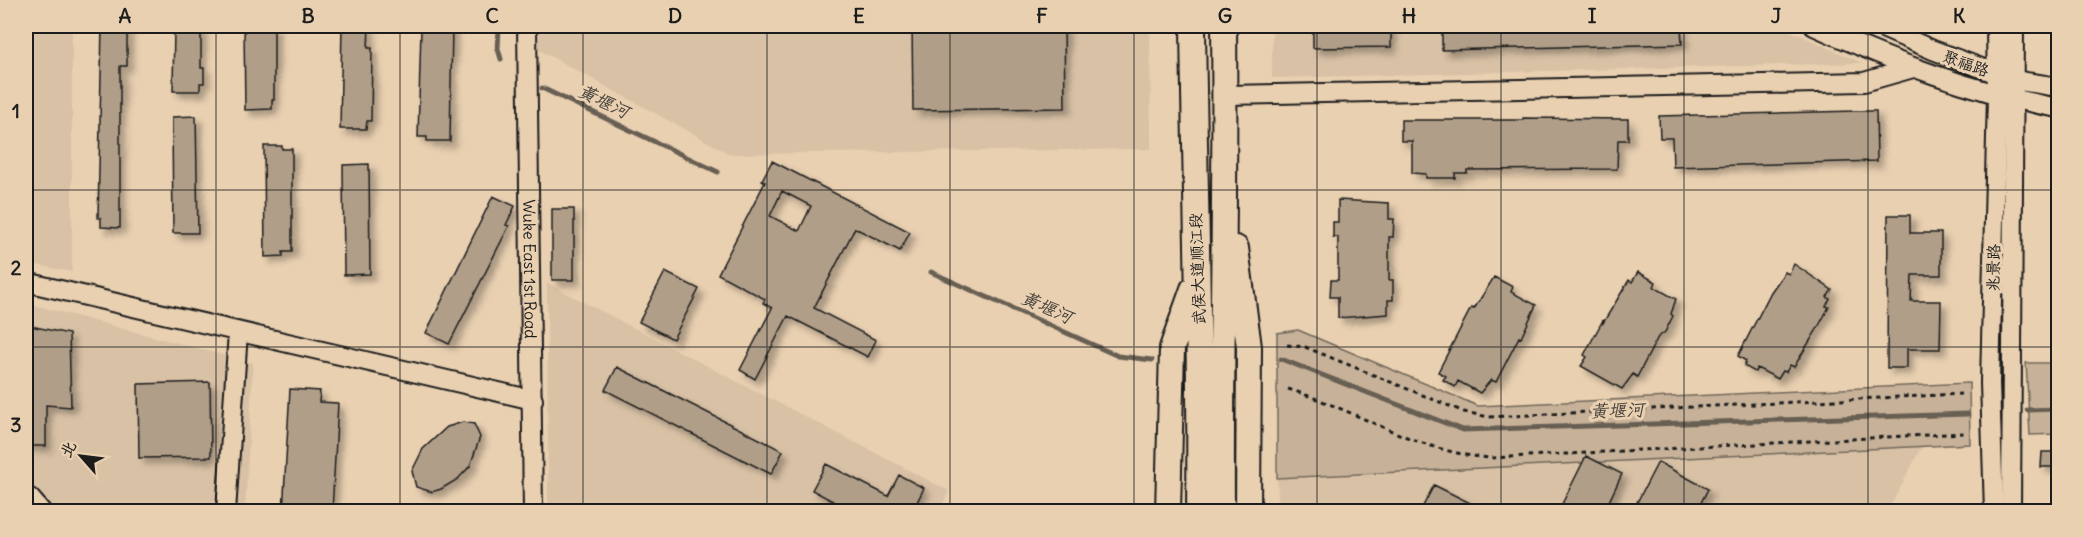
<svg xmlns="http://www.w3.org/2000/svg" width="2084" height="537" font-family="Delius,'LXGW WenKai TC',sans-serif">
  <defs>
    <filter id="shadow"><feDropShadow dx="5.5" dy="5.5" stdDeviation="3" flood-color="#0004"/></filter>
  </defs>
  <rect width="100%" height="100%" fill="#e9d0b1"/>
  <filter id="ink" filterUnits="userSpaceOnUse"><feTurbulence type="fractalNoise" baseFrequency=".0167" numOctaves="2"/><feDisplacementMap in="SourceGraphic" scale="12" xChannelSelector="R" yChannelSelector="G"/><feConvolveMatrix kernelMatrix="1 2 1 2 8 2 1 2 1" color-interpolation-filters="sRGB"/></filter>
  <g filter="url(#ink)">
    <path fill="#d8c1a5" d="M26 26H72V272L26 263Z
      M539 26H1150L1151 149 730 154 539 50Z
      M1272 26H1780L1862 63 1272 78Z
      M547 283 949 491 939 511H548Z
      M26 303 253 363 245 511H26Z
      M1922 446 1888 511H1279L1277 478Z"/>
    <path fill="#c7b299" stroke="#72675a" stroke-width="1.5" d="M1298 330 1478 406 1969 383 1970 444 1277 478V333Z
      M2058 363V434L2030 435 2026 363Z"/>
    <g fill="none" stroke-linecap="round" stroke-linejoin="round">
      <path stroke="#685f53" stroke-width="5" d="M499 26 498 49 501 59
        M542 88 718 172
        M931 272 1118 356 1152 360
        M1281 359 1463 430 1968 414
        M2027 410 2058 409"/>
    </g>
    <path fill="#b09e88" stroke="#1c1c1c" stroke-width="1.5" fill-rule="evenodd" filter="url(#shadow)" d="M102 26H127V66H120V228L101 227V218H98Z
      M174 26H201V68H204V83H200V91H173Z
      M244 26H274V100H272V109L245 110Z
      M342 26H369L368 48H372L371 121H367L366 129H340Z
      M429 26H452L450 141H427V137H418L421 29 429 30Z
      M912 26H1064L1065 108 913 110Z
      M1313 26H1391V47L1313 48Z
      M1483 26H1681L1682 44 1442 50V33L1484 32Z
      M1857 111H1876L1877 161 1673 167 1672 138H1660L1659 116Z
      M196 116 198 233H173L172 117Z
      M1523 118 1628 119V140H1618L1617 169 1467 170V173H1455V178H1426V174L1412 173V141H1401V120H1523Z
      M264 146H282V149H292V252H283V256L265 257Z
      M772 161 910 232 900 251 855 228 814 308 876 340 868 357 788 316 755 379 740 370 772 308 763 303 765 299 718 274 765 182 762 180ZM782 191 811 206 799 231 770 216Z
      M369 164 370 274 344 275 343 165Z
      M493 196 515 206 506 225 509 226 449 344 426 333Z
      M1338 200 1389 203V219H1394L1393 237H1389V280H1393V300H1388V314L1338 318V297H1330L1331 280H1338V237H1333V222H1338Z
      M552 209H574V280H552Z
      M1888 215H1910V233H1941V275H1912L1911 301H1941L1940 349H1907V368H1887Z
      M1794 264 1832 290 1827 297 1830 299 1826 306 1829 307 1816 331 1794 367 1790 365 1786 372 1783 371 1778 379 1757 368 1755 372 1744 366 1746 361 1738 356 1771 292 1785 272 1789 274Z
      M665 272 699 289 673 339 639 322Z
      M1638 272 1656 282 1654 287 1676 299 1671 314 1673 316 1665 332 1658 337 1637 377 1633 374 1622 389 1581 366 1587 357 1584 355 1603 320V323L1629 280 1632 282Z
      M1494 277 1513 287 1511 292 1536 305 1521 338 1519 337 1496 382 1491 380 1480 393 1458 381 1455 387 1443 380 1446 376 1438 372 1471 308 1474 309Z
      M26 325 69 334 71 407 46 405V446H26Z
      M617 367 783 451 771 474 605 390Z
      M210 382 211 457 139 458 138 384Z
      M290 389 320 391 319 402 338 403 332 512H283Z
      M463 422 474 424 480 437 470 466 458 479 441 489 432 492 416 487 412 471 423 449 447 427Z
      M2042 452H2058V467H2041Z
      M1586 456 1622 474 1604 512H1558Z
      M1658 462 1708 489 1696 512H1632Z
      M826 464 888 496 899 475 924 488 912 512H853L812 490Z
      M1434 485 1488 512H1420Z"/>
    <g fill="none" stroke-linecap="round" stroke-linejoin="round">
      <defs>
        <g id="minor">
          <path id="s1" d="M527 26 533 512"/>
          <path d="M1814 26C1894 62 1972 92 2058 108"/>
          <path d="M1878 26 1933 50 2014 80 2058 87"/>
          <path d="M1225 95 1864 82 1913 68"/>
          <path d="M26 282 533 400"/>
          <path d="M26 498H30L42 512"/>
          <path d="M226 512 238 332"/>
          <path d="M1994 512 1990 383 1997 95 1996 26"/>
          <path d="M2011 512 2014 26"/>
        </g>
        <path id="major" d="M1193 26C1195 188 1201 349 1199 512
          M1236 248 1249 347 1248 512
          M1168 512 1172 348 1193 289
          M1222 512C1221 349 1226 188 1224 26"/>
      </defs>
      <use href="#minor" stroke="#1c1c1c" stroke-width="22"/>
      <use href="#major" stroke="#1c1c1c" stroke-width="28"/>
      <path stroke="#1c1c1c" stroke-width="3" stroke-dasharray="4.5 4.5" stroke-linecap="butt" d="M1287 345 1305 347 1464 412 1489 417 1961 394
        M1288 389C1355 409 1419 453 1490 458L1964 433"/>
      <use href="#minor" stroke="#e9d0b1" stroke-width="18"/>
      <use href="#major" stroke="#e9d0b1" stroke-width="24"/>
    </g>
  </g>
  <path fill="none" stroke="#1c1c1c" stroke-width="1.5" stroke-opacity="0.55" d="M216 26V512M400 26V512M583 26V512M767 26V512M950 26V512M1134 26V512M1317 26V512M1501 26V512M1684 26V512M1868 26V512M26 190H2058M26 347H2058"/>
  <g text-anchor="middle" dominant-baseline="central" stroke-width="6" stroke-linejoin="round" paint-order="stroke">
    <g font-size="16" fill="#1c1c1c" stroke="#e9d0b1">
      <text transform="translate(1966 63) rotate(20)">聚福路</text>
      <text stroke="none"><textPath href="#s1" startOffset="243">Wuke East 1st Road</textPath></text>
      <text transform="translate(1993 268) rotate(-89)">兆景路</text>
      <text transform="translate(1197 269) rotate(-92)">武侯大道顺江段</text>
    </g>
    <g font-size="18" font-style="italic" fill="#48433c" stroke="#e9d0b1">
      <text transform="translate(604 101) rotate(26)">黄堰河</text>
      <text transform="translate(1047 307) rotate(24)">黄堰河</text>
      <text transform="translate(1617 410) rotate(-2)">黄堰河</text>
    </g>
  </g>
  <rect width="2084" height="537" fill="none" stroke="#e9d0b1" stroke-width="66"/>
  <g transform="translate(81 456) rotate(298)" stroke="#e9d0b1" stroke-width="4.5" paint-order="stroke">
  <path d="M0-4.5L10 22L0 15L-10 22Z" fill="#1c1c1c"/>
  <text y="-9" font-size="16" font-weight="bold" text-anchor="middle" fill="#1c1c1c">北</text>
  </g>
  <rect x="33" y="33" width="2018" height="471" fill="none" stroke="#1c1c1c" stroke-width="2"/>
  <g font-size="20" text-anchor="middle" font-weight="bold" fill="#1c1c1c">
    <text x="125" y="23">A</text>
    <text x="308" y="23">B</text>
    <text x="492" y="23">C</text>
    <text x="675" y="23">D</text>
    <text x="859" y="23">E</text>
    <text x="1042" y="23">F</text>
    <text x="1225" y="23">G</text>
    <text x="1409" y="23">H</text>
    <text x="1592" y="23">I</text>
    <text x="1776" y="23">J</text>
    <text x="1959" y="23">K</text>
    <text x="16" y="118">1</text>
    <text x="16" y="275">2</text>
    <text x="16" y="432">3</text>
  </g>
</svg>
